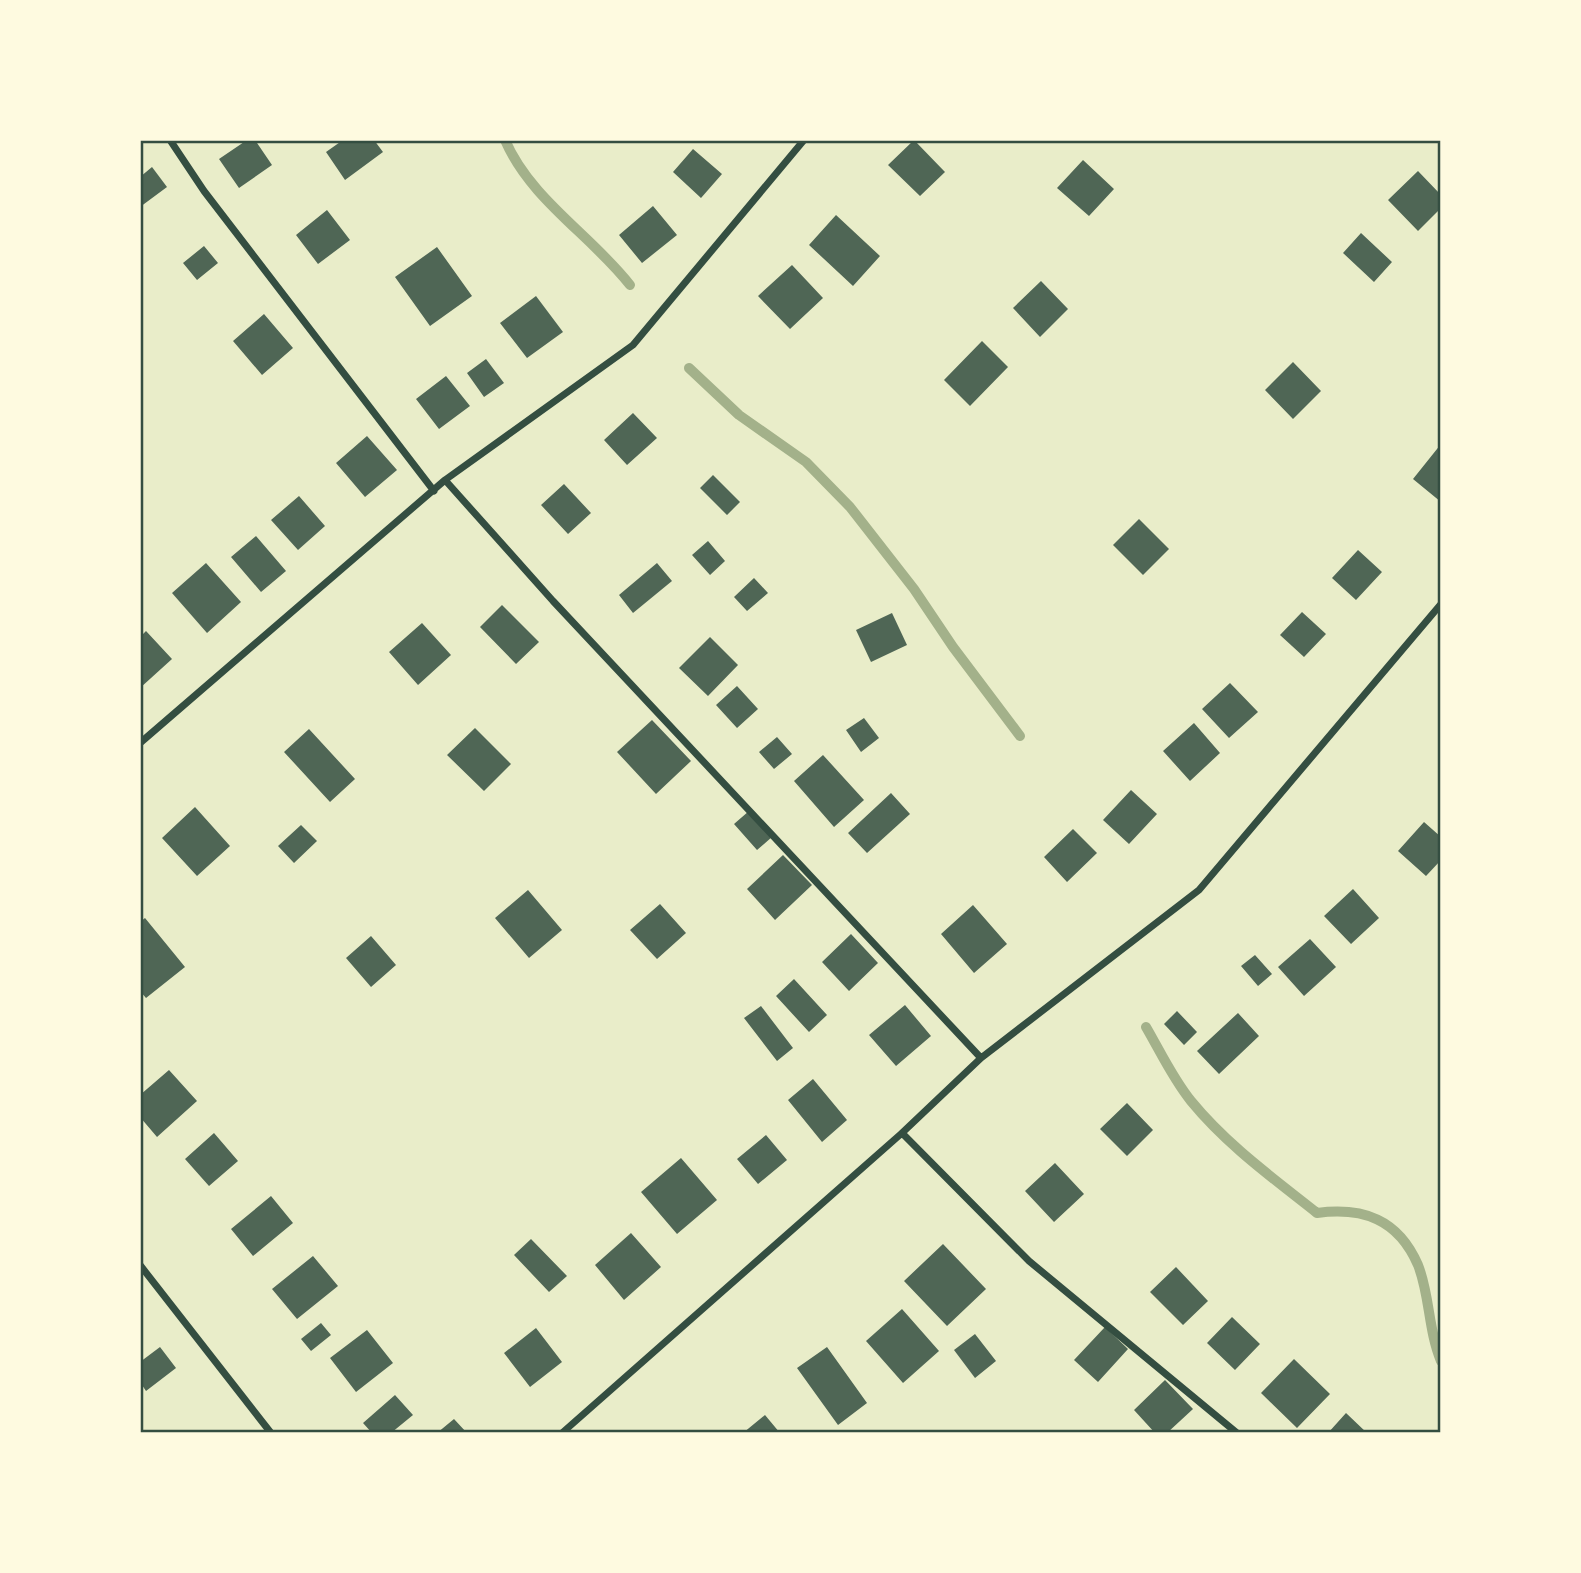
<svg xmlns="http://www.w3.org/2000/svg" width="1581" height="1573" font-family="'Open Sans',sans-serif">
  <rect width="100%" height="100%" fill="#e9edc9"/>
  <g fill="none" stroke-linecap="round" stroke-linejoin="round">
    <path stroke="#a3b18a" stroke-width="10" d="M505 140C531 200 591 235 630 285
      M689 368 739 415 806 462 850 507 914 589 953 647 1020 736
      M1146 1027C1160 1051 1173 1079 1191 1101 1227 1145 1273 1178 1317 1213 1363 1207 1398 1219 1418 1265 1430 1295 1428 1330 1441 1361"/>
  </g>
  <path fill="#4f6655" d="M247 140H255L272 165 239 188 219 159Z
    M343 140H374L383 152 345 180 326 152Z
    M914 140 945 172 920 196 888 165Z
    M693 149 722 174 701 198 673 172Z
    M1083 160 1114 189 1089 216 1057 188Z
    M152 167 167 187 140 207V177Z
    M1418 171 1441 195V208L1418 231 1388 200Z
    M653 206 677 235 642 263 619 235Z
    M327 210 350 240 318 264 296 235Z
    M836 215 880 256 853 286 809 245Z
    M1361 233 1392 262 1374 282 1343 253Z
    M204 246 218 263 197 280 183 263Z
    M437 247 472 296 430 326 395 277Z
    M792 265 823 298 790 329 758 296Z
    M1041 281 1068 309 1040 337 1013 308Z
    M536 296 563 332 527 358 500 323Z
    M264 314 293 348 262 375 233 341Z
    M982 341 1008 367 970 406 944 380Z
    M486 359 504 383 484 397 467 373Z
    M1293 362 1321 391 1293 419 1265 390Z
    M446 376 470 406 439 429 416 399Z
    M633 413 657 438 627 465 604 440Z
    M367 436 397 470 365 497 336 463Z
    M1441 444V502L1413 479Z
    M713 475 740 502 727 515 700 488Z
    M564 484 591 513 568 534 541 505Z
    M299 496 325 526 298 550 271 520Z
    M1139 519 1169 549 1143 575 1113 545Z
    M256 536 286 571 261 592 231 557Z
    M708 541 725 561 710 575 692 555Z
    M1358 550 1382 572 1356 600 1332 578Z
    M206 563 241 602 207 633 172 593Z
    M657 563 672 581 633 613 619 595Z
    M754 578 768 593 747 611 734 597Z
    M502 605 539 642 516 664 480 627Z
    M1302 612 1326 634 1304 657 1280 635Z
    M892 613 907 645 871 662 856 630Z
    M422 623 451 655 418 685 389 652Z
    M146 631 172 659 140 688V637Z
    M710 637 738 665 708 696 679 668Z
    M1230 683 1258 712 1229 738 1202 709Z
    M737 686 758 709 737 728 716 705Z
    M864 718 879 738 861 752 846 730Z
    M652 720 691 761 656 794 617 752Z
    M1194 723 1220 753 1190 781 1163 751Z
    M475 728 511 764 484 791 447 755Z
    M309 729 355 779 330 802 284 752Z
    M777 737 792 754 774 769 759 752Z
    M823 755 864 800 834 827 794 781Z
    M1131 790 1157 814 1129 844 1103 820Z
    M891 793 910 814 867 853 848 833Z
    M195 807 230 846 197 876 162 838Z
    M749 811 772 837 757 850 734 824Z
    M1424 822 1441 837V860L1426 876 1398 851Z
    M301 825 317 841 294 863 278 846Z
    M1073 829 1097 853 1067 882 1044 857Z
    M783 855 812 885 775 920 747 889Z
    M1353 889 1379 918 1351 944 1324 916Z
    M528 890 562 930 529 958 495 918Z
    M660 904 686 933 657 959 630 930Z
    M973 905 1007 944 974 973 941 934Z
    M145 918 185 967 146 998 140 991V922Z
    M851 934 878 963 849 991 822 962Z
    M371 936 396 965 371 987 346 958Z
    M1310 939 1336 967 1304 996 1278 967Z
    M1255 955 1272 974 1258 986 1241 966Z
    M794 979 827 1015 809 1032 776 996Z
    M905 1005 931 1036 896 1066 869 1035Z
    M761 1006 793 1048 777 1061 744 1018Z
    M1177 1011 1197 1032 1184 1045 1164 1024Z
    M1238 1013 1259 1036 1219 1074 1197 1051Z
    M169 1070 197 1101 157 1137 140 1117V1095Z
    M813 1079 847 1120 822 1142 788 1100Z
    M1127 1103 1153 1130 1127 1156 1100 1129Z
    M214 1133 238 1161 209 1186 185 1159Z
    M766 1135 787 1160 758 1184 737 1159Z
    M681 1158 717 1200 677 1234 641 1192Z
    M1055 1163 1084 1194 1054 1222 1025 1191Z
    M271 1196 293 1223 253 1256 231 1229Z
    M631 1233 661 1267 624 1300 595 1265Z
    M531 1239 567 1276 549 1292 514 1255Z
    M943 1244 986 1289 947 1326 904 1281Z
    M313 1256 338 1286 297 1319 272 1289Z
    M1176 1267 1208 1301 1183 1325 1150 1292Z
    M902 1309 939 1351 903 1383 866 1341Z
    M1232 1317 1260 1344 1235 1370 1207 1343Z
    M321 1323 331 1335 311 1351 301 1339Z
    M1105 1327 1128 1349 1098 1382 1074 1360Z
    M536 1328 562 1362 530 1387 504 1353Z
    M367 1330 393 1363 356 1392 330 1358Z
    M975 1334 996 1361 975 1378 954 1350Z
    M160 1347 176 1368 146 1391 140 1382V1362Z
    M827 1347 867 1403 838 1425 797 1368Z
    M1294 1359 1330 1394 1297 1428 1261 1393Z
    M1165 1380 1193 1409 1167 1433H1155L1134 1410Z
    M395 1395 413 1415 391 1433H372L363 1423Z
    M1346 1413 1367 1433H1328Z
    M765 1415 780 1433H743Z
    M454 1419 467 1433H437Z"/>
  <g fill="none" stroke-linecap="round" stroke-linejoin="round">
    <path stroke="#344e41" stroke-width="7" d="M170 140 204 191 434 491
      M445 480 553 601 981 1058
      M140 743 445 480 633 345 804 140
      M902 1133 1029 1261 1237 1433
      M140 1265 271 1433
      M562 1433 902 1133 981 1058 1199 890 1441 604"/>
  </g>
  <rect width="1581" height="1573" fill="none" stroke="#fefae0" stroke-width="284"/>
  <rect x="142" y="142" width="1297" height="1289" fill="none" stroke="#344e41" stroke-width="2.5"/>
</svg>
